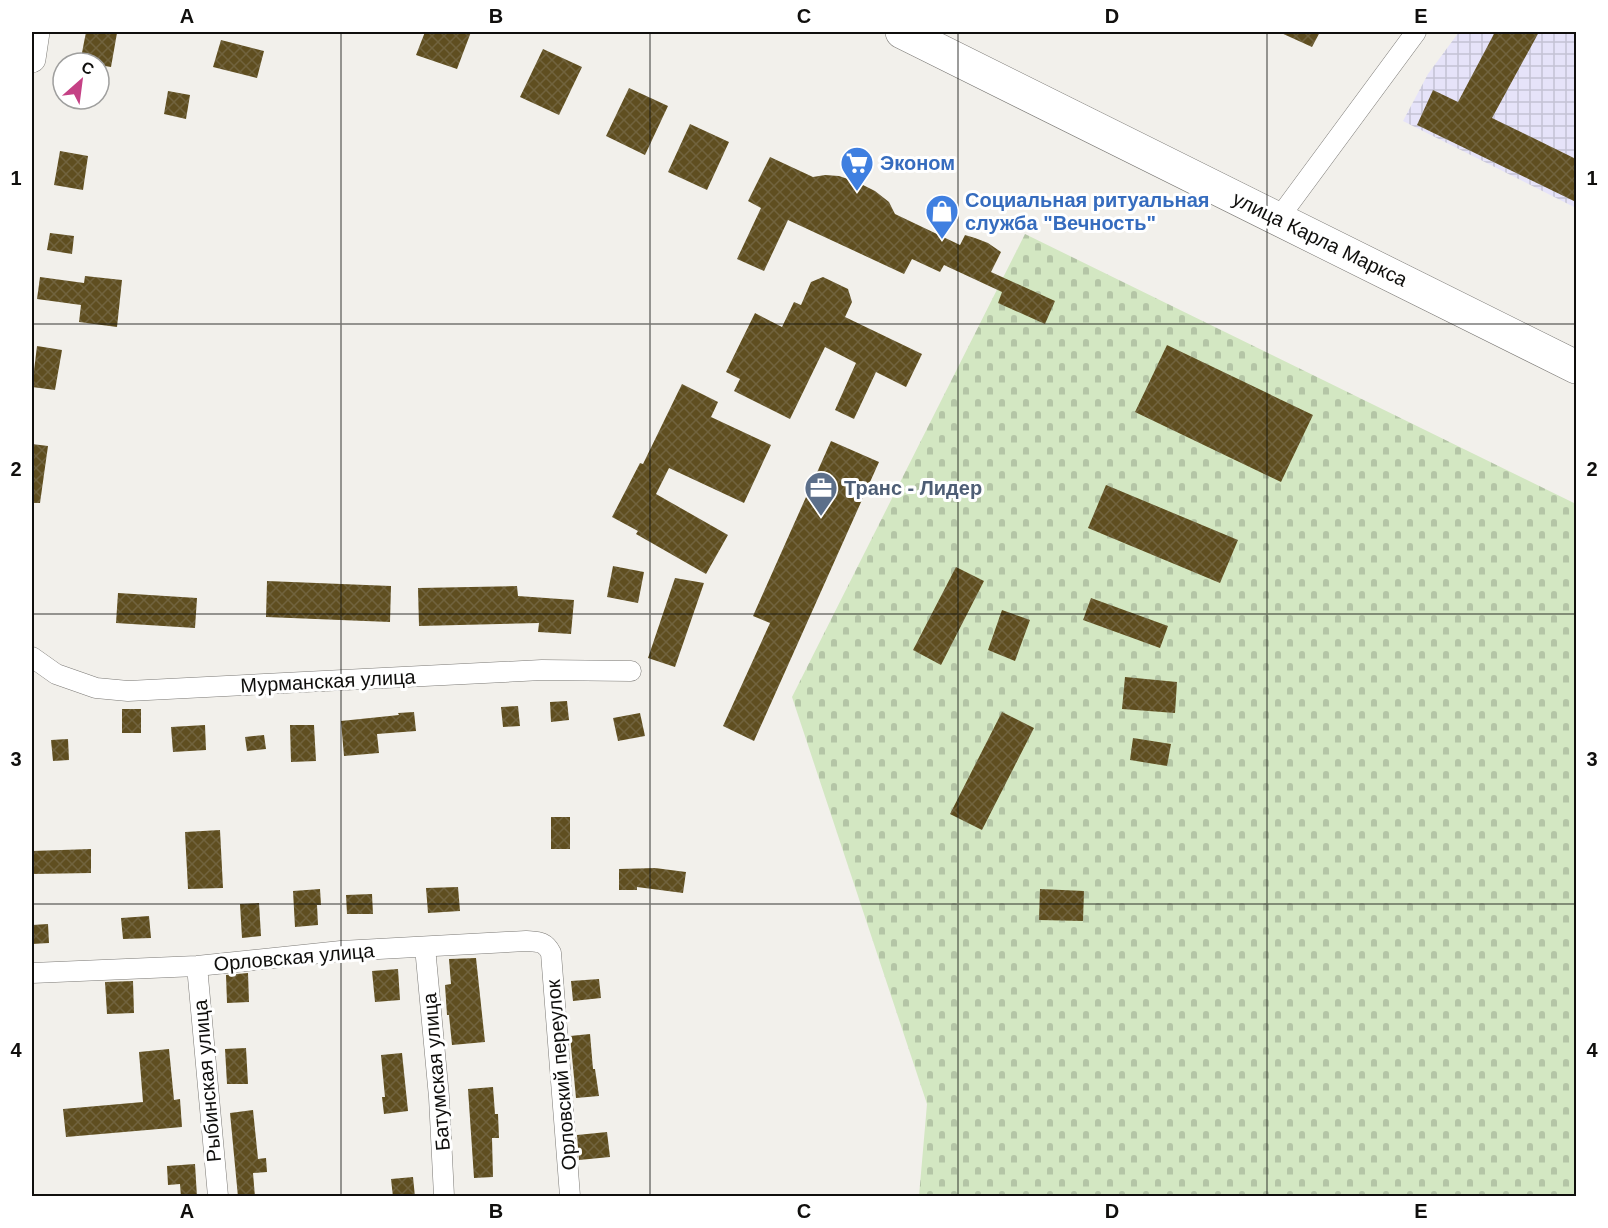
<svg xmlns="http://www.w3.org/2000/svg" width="1608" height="1228" font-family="Arial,sans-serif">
  <defs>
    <pattern id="industrial-grid" width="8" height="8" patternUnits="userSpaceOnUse" patternTransform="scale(1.5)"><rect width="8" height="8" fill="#e6e3f9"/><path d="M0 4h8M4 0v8" fill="none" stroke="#c4c2d4"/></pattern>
    <pattern id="cemetery-stones" width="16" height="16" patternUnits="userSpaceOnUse" patternTransform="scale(1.5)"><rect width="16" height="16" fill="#d3e7c2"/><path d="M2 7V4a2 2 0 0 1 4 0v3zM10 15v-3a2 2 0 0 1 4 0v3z" fill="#b4c5a6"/></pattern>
    <pattern id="building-cross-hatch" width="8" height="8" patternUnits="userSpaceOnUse" patternTransform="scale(1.5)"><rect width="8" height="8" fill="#5f4e20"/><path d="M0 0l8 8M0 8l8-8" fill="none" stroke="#71633e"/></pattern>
  </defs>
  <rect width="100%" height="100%" fill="#f2f0eb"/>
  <path fill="url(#industrial-grid)" d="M1459 32H1576V208L1403 121 1428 74Z"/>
  <path fill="url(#cemetery-stones)" d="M1025 234 1576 504V1196H919L927 1104 792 697Z"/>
  <path fill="url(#building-cross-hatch)" d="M86 32H107L117 33 111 67 99 65V63H80Z
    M425 32H471L457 69 416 55Z
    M1279 32H1320L1312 47Z
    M1495 32H1539L1492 118 1576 159V202L1417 125 1433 90 1458 102Z
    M221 40 264 51 257 78 213 67Z
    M543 49 582 67 559 115 520 97Z
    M629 88 668 106 645 155 606 136Z
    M168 91 190 95 186 119 164 114Z
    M690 124 729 142 707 190 668 172Z
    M60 151 88 156 83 190 54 185Z
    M770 157 813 177 825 175 839 176 857 182 875 191 889 202 895 214 960 245 965 235 975 238 988 243 1001 252 991 272 1055 301 1045 324 998 303 1002 292 944 265 940 272 912 259 904 274 788 220 764 271 737 259 761 208 748 201Z
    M50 233 74 236 72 254 47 250Z
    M85 276 122 280 117 327 79 322 81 305 37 299 40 277 84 283Z
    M823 277 848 289 852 302 845 317 922 354 906 387 876 372 854 419 835 410 856 363 825 347 790 419 734 391 740 379 726 372 755 313 782 327 794 302 801 305 811 282Z
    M1167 345 1313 415 1281 482 1135 412Z
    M37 346 62 350 55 390 32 387Z
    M682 384 718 402 711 417 771 445 744 503 669 468 656 494 728 535 706 574 636 534 638 531 612 517 640 463 643 464Z
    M831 441 879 462 754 741 723 726 770 623 753 616Z
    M32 444 48 446 40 503H32Z
    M1106 485 1238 540 1220 583 1088 528Z
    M613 566 644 572 638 603 607 597Z
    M956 567 984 581 941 665 913 650Z
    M675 578 704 583 675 667 648 658Z
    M267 581 391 586 390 622 266 617Z
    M517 586 518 596 574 600 571 634 538 632 539 623 419 626 418 588Z
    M118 593 197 598 195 628 116 623Z
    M1091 598 1168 626 1160 648 1083 620Z
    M1002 610 1030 620 1015 661 988 650Z
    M1125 677 1177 682 1175 713 1122 709Z
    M567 701 569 720 551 722 550 702Z
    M518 706 520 726 503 727 501 707Z
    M122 709H141V733H122Z
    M414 712 416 731 377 734 379 753 344 756 341 721 399 715 398 713Z
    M1002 712 1034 728 982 830 950 814Z
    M640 713 645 736 618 741 613 718Z
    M205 725 206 750 173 752 171 727Z
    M290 725H314L316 761 291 762Z
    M264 735 266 749 247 751 245 737Z
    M1133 738 1171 744 1167 766 1130 760Z
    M68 739 69 760 53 761 51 740Z
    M551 817H570V849H551Z
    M220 830 223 888 188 889 185 832Z
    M91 849V873L32 874V851Z
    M655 868 686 872 683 893 637 887V890H619V869Z
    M458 887 460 911 428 913 426 888Z
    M320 889 321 905H317L318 925 295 927 293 891Z
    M1040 889 1084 891 1083 921 1039 920Z
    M372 894 373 914H347L346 895Z
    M259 903 261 936 242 938 240 904Z
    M149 916 151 938 123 939 121 918Z
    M48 924 49 943 32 944V925Z
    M476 958 485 1042 452 1045 449 1015H447L445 985 451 984 449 959Z
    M398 969 400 1000 375 1002 372 971Z
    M248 973 249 1002 227 1003 226 975Z
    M599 979 601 998 573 1001 571 981Z
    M133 981 134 1013 107 1014 105 982Z
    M590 1034 593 1069H595L599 1096 576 1098 570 1036Z
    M246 1048 248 1084H227L225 1049Z
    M169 1049 174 1100 180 1099 182 1127 66 1137 63 1109 143 1102 139 1052Z
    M402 1053 408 1111 384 1114 382 1097H385L381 1055Z
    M493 1087 495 1114H498L499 1138H492L493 1177 474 1178 468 1089Z
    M253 1110 258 1159 266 1158 267 1172 253 1173 255 1197H238L230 1113Z
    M607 1132 610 1157 579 1160 577 1135Z
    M195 1164 197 1197H181L180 1184 168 1185 167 1166Z
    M413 1177 415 1197H393L391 1179Z"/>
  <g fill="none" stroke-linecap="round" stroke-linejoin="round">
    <defs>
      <path id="street" d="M1278 219 1416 32
        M32 657 56 674 96 688 128 691 542 670 631 671
        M425 947 439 1097 444 1196
        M197 966 218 1196
        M32 973 197 966 341 951 526 941C538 942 545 941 551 953L570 1196"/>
      <path id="secondary" d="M32 59 36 32"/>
      <path id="highway" d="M902 32 1576 367"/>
    </defs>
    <use href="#street" stroke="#7b7975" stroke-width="21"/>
    <use href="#secondary" stroke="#7b7975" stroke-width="28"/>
    <use href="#highway" stroke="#7b7975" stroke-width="34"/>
    <use href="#street" stroke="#fff" stroke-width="20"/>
    <use href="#secondary" stroke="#fff" stroke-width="27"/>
    <use href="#highway" stroke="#fff" stroke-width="33"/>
  </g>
  <path fill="none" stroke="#100f0d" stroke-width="1.5" stroke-opacity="0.55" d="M341 32V1196M650 32V1196M958 32V1196M1267 32V1196M32 324H1576M32 614H1576M32 904H1576"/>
  <defs>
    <symbol id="supermarket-pin" viewBox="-11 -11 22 30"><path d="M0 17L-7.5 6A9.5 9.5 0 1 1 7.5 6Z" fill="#3f7fe0" stroke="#fff"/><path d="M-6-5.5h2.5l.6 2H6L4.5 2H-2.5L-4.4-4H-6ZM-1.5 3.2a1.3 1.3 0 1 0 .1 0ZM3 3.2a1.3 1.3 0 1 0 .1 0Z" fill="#fff"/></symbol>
    <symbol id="shop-pin" viewBox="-11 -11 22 30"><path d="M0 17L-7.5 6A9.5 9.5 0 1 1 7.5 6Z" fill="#3f7fe0" stroke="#fff"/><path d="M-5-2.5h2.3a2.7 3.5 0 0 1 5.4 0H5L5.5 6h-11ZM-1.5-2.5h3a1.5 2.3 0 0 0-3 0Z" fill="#fff"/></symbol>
    <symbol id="office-pin" viewBox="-11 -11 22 30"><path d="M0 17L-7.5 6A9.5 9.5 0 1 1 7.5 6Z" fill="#5c6f8a" stroke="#fff"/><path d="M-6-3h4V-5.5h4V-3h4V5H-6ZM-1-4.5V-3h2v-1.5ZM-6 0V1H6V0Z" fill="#fff"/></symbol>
  </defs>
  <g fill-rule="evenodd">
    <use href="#supermarket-pin" x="838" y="144" width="38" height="52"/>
    <use href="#shop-pin" x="923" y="192" width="38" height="52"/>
    <use href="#office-pin" x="802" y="469" width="38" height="52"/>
  </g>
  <g text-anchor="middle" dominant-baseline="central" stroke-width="6" stroke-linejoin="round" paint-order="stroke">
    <g font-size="20" font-weight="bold" fill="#366cbe" stroke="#fff" text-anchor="start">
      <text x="880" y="163">Эконом</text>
      <text x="965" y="200">Социальная ритуальная<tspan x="965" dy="23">служба "Вечность"</tspan></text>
    </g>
    <g font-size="20" fill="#100f0d" stroke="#fff">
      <text transform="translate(1320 239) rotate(26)">улица Карла Маркса</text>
      <text transform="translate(328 681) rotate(-3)">Мурманская улица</text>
      <text transform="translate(294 957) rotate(-5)">Орловская улица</text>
      <text transform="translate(436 1072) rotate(-95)">Батумская улица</text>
      <text transform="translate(561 1075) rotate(-95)">Орловский переулок</text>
      <text transform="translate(207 1081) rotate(-95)">Рыбинская улица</text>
    </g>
    <g font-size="20" font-weight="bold" fill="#4e5e75" stroke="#fff" text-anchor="start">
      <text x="844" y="488">Транс - Лидер</text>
    </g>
  </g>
  <rect width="1608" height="1228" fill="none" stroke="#ffffff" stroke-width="66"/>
  <g transform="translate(81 81) rotate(28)"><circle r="28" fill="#ffffff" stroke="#9f9f9e" stroke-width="1.5"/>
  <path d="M0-4.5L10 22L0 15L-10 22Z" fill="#c54185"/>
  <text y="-9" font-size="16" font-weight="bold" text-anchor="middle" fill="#100f0d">С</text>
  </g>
  <rect x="33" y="33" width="1542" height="1162" fill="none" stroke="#100f0d" stroke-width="2"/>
  <g font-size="20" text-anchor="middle" font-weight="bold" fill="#100f0d">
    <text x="187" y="23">A</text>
    <text x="496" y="23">B</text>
    <text x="804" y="23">C</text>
    <text x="1112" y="23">D</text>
    <text x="1421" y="23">E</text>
    <text x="16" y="185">1</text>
    <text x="1592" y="185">1</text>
    <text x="16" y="476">2</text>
    <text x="1592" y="476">2</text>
    <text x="16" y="766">3</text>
    <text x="1592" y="766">3</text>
    <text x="16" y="1057">4</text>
    <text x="1592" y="1057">4</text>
    <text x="187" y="1218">A</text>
    <text x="496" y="1218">B</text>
    <text x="804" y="1218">C</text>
    <text x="1112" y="1218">D</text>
    <text x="1421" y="1218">E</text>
  </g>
</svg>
